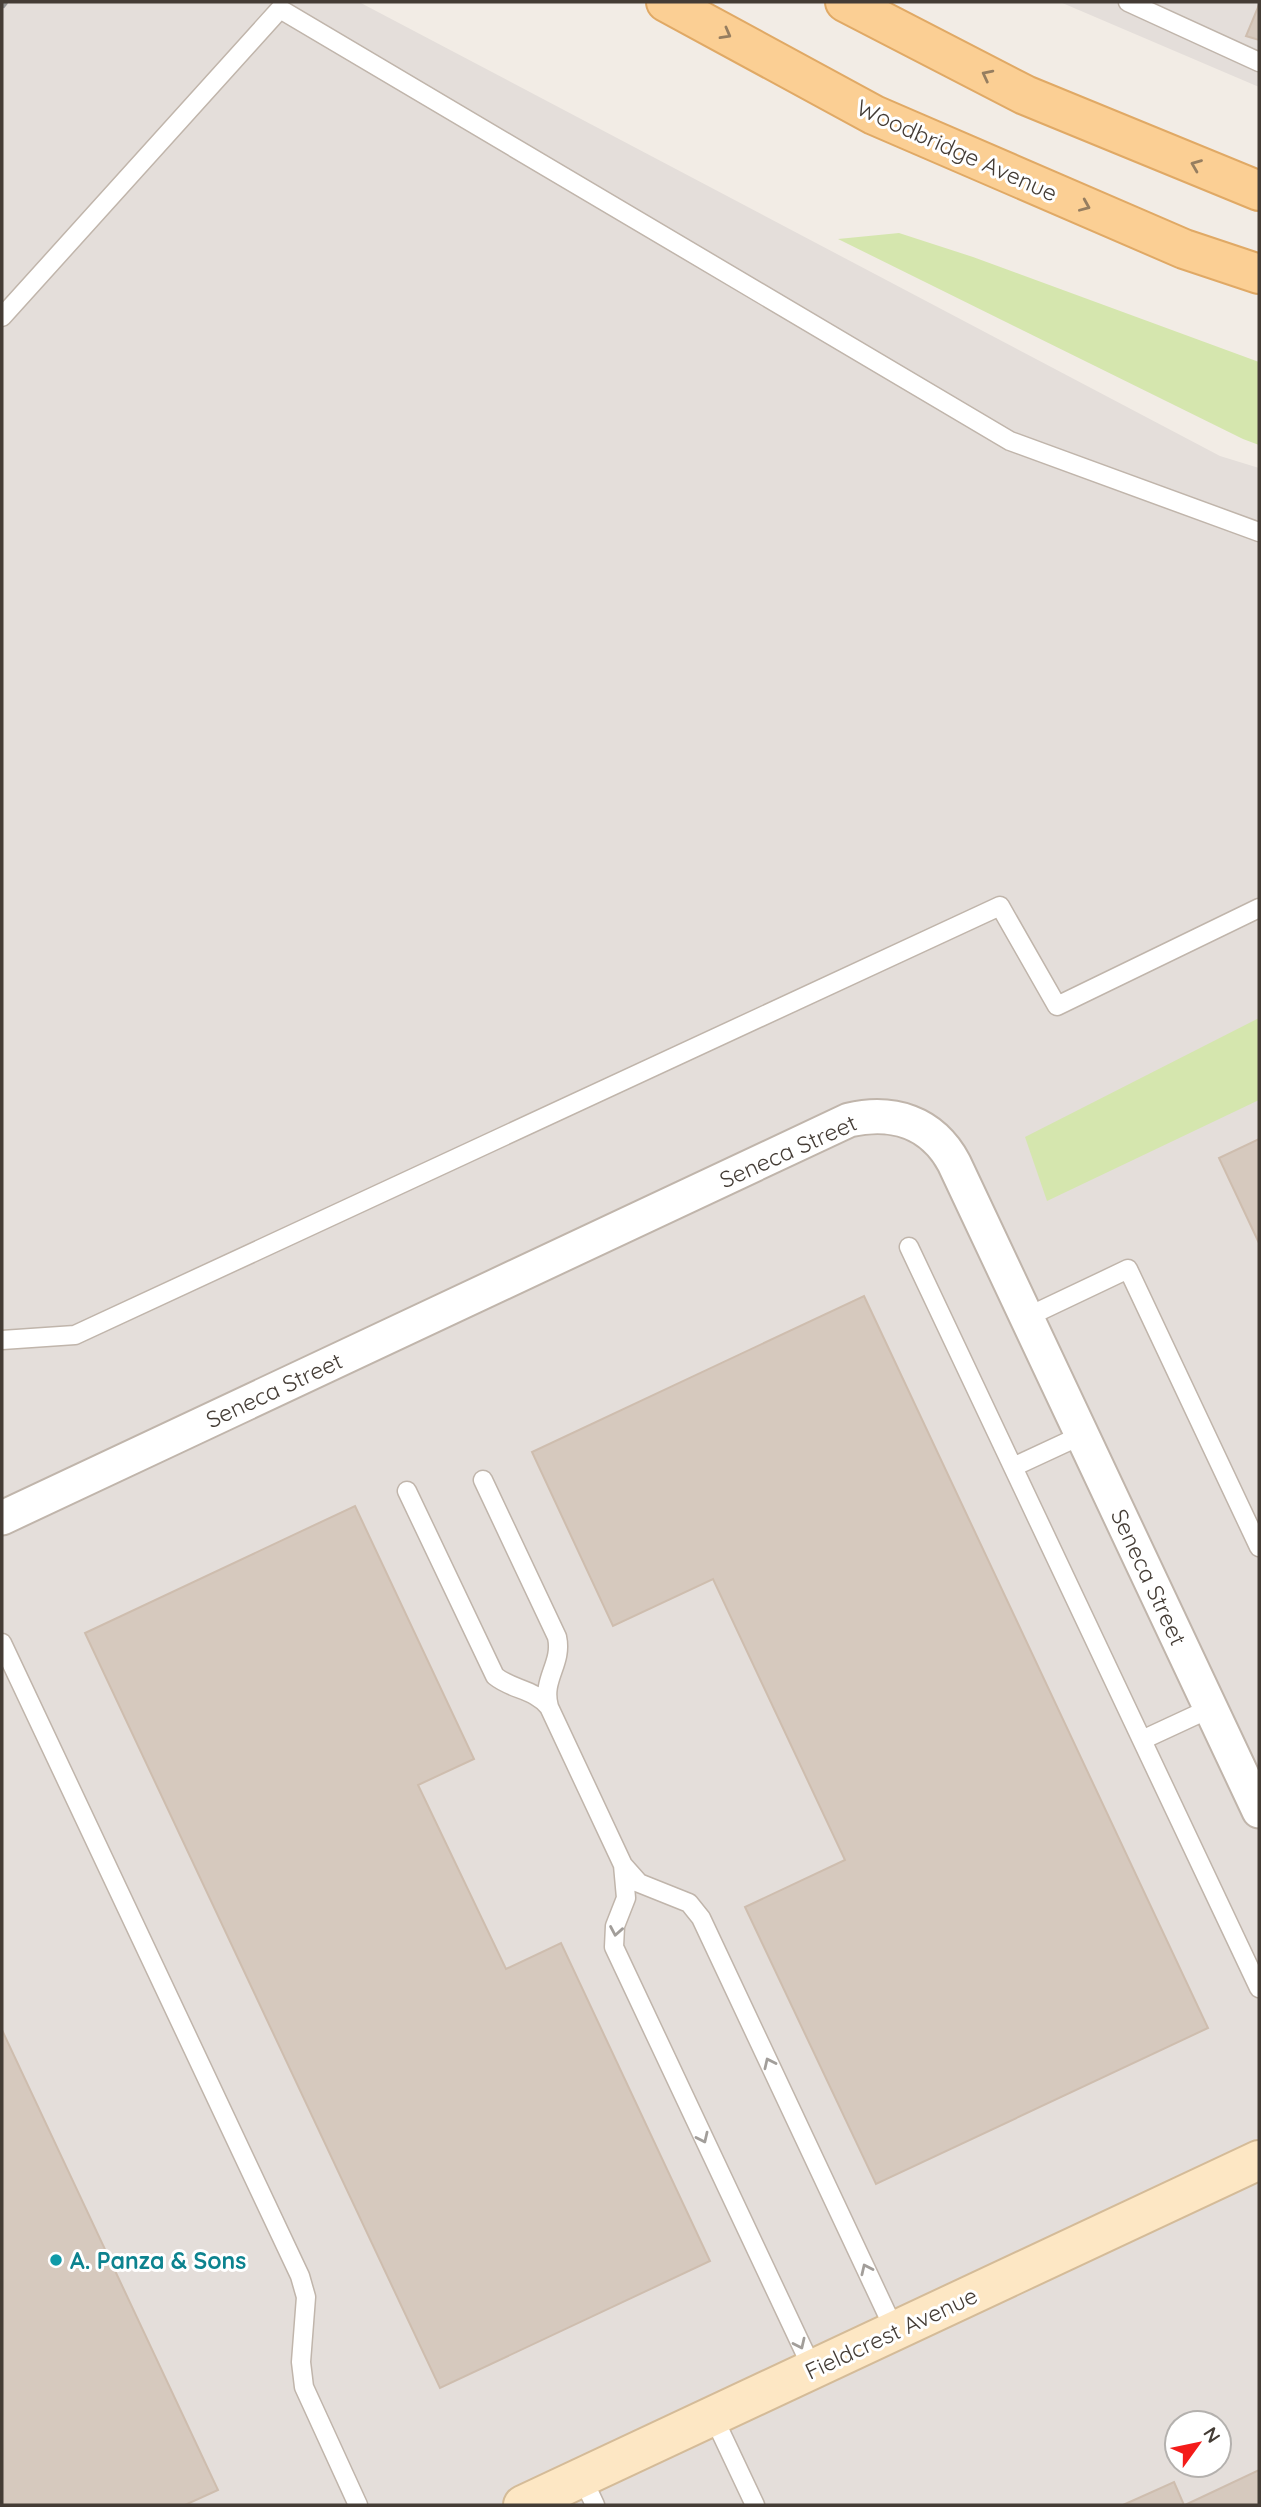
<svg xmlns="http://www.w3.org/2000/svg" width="1261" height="2507" font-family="Quicksand,sans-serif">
  <rect width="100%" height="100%" fill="#f2ece5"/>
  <path fill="#e4deda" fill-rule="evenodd" d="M2 2H359L1220 456 1259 468V2505H2ZM1177 2423H1219V2465H1177Z
    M1060 2H1259V87Z"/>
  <path fill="#d5e6ae" d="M899 233 973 257 1259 362V445L1243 439 838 239Z
    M1259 1018V1100L1047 1201 1025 1137Z"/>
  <path fill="#d6c9be" stroke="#cebdae" stroke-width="2" d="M1259 5V40L1246 36Z
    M1259 1139V1243L1219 1158Z
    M864 1296 1208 2028 876 2184 745 1907 845 1860 713 1579 613 1626 532 1452Z
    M355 1506 474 1759 418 1785 506 1969 561 1943 710 2261 440 2388 85 1633Z
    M2 2030 218 2490 185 2505H2Z
    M1259 2470V2505H1185Z
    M1174 2482 1184 2505H1123Z"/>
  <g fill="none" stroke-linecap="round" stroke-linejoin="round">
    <defs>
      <path id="lane" d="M1128 2 1259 62
        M2 317 280 9 1010 441 1259 532
        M909 1247 1259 1988
        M1027 1317 1128 1269 1259 1547
        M2 1340 75 1335 1000 906 1057 1006 1259 908
        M1013 1467 1082 1435
        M483 1480 557 1637C563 1664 541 1679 549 1707L623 1865 639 1883 689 1903 701 1918 895 2331
        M407 1491 495 1676C512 1690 535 1689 549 1707
        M2 1643 300 2276 306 2297 301 2362 304 2387 358 2505
        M1142 1740 1211 1708
        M623 1865 626 1898 615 1926 614 1947 813 2370
        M713 2416 755 2505
        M582 2477 595 2505"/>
      <path id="street" d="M2 1518 849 1120C893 1110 932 1122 954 1163L1259 1811"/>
      <path id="secondary" d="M523 2505 1259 2160"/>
      <path id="primary" d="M666 2 874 115 1184 249 1259 274
        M845 2 1025 95 1259 191"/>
    </defs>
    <use href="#lane" stroke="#c0b5ab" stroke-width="21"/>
    <use href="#street" stroke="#c0b5ab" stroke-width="37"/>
    <use href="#secondary" stroke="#d4bb98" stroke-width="42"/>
    <use href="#primary" stroke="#e0a965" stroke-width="42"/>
    <use href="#lane" stroke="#fff" stroke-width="18"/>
    <use href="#street" stroke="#fff" stroke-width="33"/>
    <use href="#secondary" stroke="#fde7c4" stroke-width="38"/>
    <use href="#primary" stroke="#fbcf94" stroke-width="38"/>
    <path stroke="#949494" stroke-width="5" stroke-dasharray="9 9" stroke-linecap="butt" d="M2 7 6 2"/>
  </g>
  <defs><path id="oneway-chevron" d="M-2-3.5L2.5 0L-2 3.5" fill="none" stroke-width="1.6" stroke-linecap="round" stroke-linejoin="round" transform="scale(1.75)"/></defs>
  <g stroke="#967e60">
    <use href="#oneway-chevron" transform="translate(726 34) rotate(29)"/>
    <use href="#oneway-chevron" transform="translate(987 75) rotate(-153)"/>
    <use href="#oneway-chevron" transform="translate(1196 165) rotate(-158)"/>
    <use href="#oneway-chevron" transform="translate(1085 206) rotate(23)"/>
  </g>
  <g stroke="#a29e9a">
    <use href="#oneway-chevron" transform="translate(616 1931) rotate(100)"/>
    <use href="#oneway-chevron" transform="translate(769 2063) rotate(-115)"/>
    <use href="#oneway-chevron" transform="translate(703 2138) rotate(65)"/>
    <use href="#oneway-chevron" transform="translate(866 2269) rotate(-115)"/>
    <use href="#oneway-chevron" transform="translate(800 2344) rotate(65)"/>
  </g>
  <circle fill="#0f9aa8" stroke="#fff" stroke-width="2.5" cx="56" cy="2260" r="7"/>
  <g text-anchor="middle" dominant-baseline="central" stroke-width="6" stroke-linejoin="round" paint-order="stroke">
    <g font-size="23" fill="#443c35" stroke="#fff">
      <text transform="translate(957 150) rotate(24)">Woodbridge Avenue</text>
      <text transform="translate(788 1151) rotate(-24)">Seneca Street</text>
      <text transform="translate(274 1390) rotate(-25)">Seneca Street</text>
      <text transform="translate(1149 1577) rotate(65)">Seneca Street</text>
      <text transform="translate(891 2333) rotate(-25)">Fieldcrest Avenue</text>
    </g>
    <g font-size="23" font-weight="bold" fill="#0d838f" stroke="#fff" text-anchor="start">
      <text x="70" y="2260">A. Panza &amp; Sons</text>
    </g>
  </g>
  <rect width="1261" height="2507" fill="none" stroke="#443c35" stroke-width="7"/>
  <g transform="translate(1198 2444) rotate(57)"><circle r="33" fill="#ffffff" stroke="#b4b1ae" stroke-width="2"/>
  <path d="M0-5L12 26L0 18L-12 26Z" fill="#f41b19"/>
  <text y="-10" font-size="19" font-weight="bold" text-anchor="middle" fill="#443c35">N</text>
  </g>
</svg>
